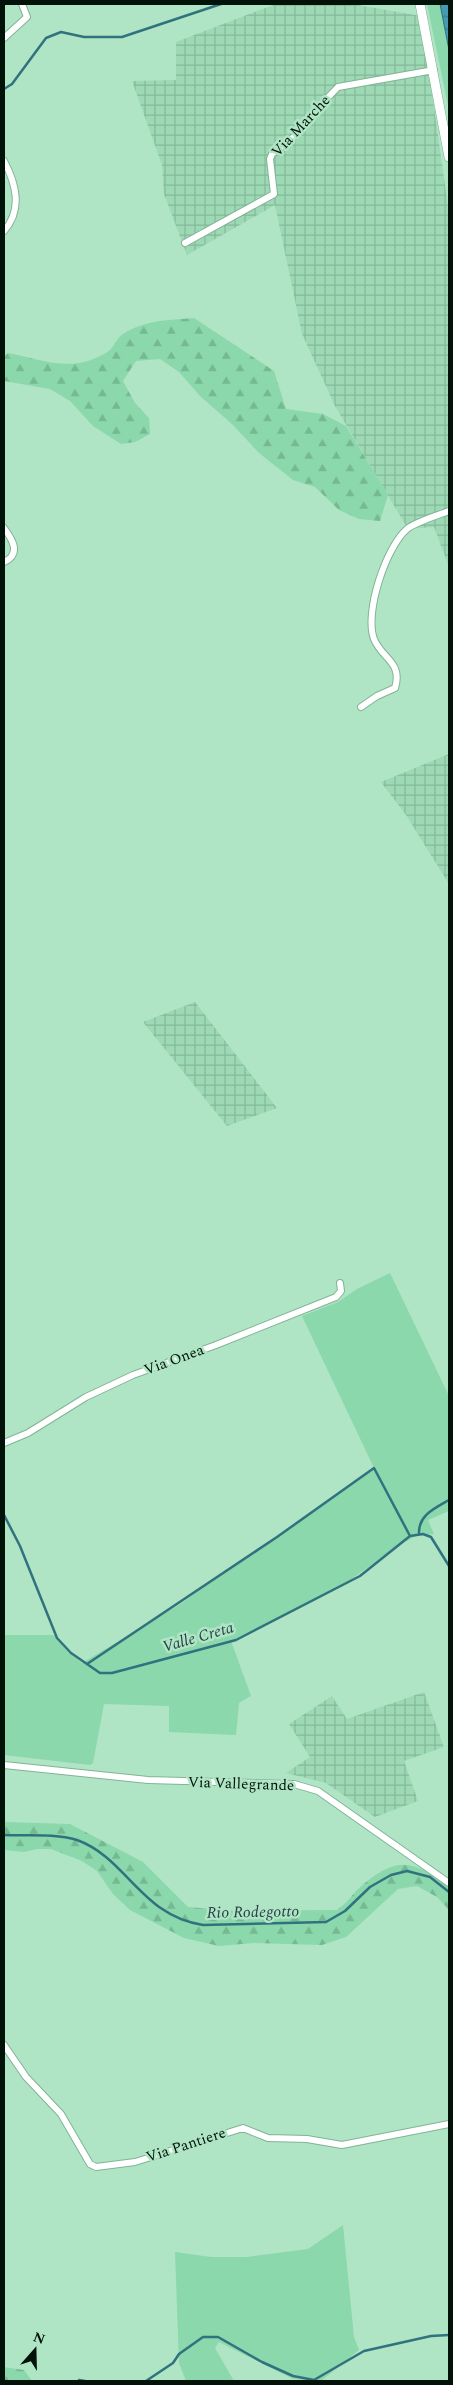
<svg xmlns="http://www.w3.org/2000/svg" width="453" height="2385" font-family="Spectral,serif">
  <defs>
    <pattern id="industrial-grid" width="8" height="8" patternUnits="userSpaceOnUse" patternTransform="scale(1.25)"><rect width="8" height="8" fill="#9cd9b4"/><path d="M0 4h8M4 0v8" fill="none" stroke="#85b999"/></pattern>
    <pattern id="forest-firs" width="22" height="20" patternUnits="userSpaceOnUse" patternTransform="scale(1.25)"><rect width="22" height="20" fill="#8ad8ab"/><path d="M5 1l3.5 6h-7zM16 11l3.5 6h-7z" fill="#75b892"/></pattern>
    <pattern id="water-waves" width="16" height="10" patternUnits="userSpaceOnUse" patternTransform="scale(1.25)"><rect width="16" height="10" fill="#469ab1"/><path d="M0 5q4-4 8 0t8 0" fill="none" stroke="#387c8e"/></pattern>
  </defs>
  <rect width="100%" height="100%" fill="#afe5c4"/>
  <path fill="url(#industrial-grid)" d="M276 4H352L421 16 449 213V567L434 527 408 529 335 406 302 334 275 205 187 255 164 194 162 165 132 81 176 80V42Z
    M449 754V884L406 815 381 782Z
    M195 1002 277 1108 227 1126 143 1022Z
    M424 1692 444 1747 404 1761 418 1801 375 1817 326 1783 286 1773 310 1757 289 1724 332 1696 347 1719Z"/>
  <path fill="#8ad8ab" d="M427 4H440L449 50V110Z
    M390 1273 449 1396V1511L428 1520 434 1534 416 1536 397 1546 342 1586 231 1641 251 1696 239 1703 236 1735 169 1732V1706L104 1704 93 1763 90 1765 4 1755V1635H54L68 1652 82 1663 182 1603 239 1561 263 1548 374 1468 302 1316 338 1302 357 1289Z
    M343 2225 354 2337 359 2350 321 2381 293 2379 219 2342 215 2348 234 2381H186L179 2363 175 2252 211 2257H247L308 2249Z"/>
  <path fill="url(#forest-firs)" d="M194 318 274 371 286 409 323 414 346 426 388 495 380 521 359 519 339 510 315 487 293 480 259 453 233 425 200 396 179 372 160 359 136 361 123 381 135 403 149 418 150 434 135 442 121 444 93 426 70 401 50 389 4 381V357L8 353C35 358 63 370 91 360 97 358 107 353 111 349 115 344 118 337 123 334 144 320 170 320 194 318Z
    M4 1822 70 1824 143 1862 188 1907 237 1911 337 1910C346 1904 352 1895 359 1888 396 1855 414 1859 449 1888V1910L437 1897 417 1886 398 1889 346 1937 322 1945 254 1943 219 1946 184 1938 130 1910 113 1894 97 1871 82 1861 51 1849H37L24 1852 4 1850Z
    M4 2367 24 2370 32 2381H4Z"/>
  <path fill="url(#water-waves)" stroke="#31727f" d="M440 4H449V50Z"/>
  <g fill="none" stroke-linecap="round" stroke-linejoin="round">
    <path stroke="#31727f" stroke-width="2.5" d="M4 89 12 84 46 38 61 32 84 37H122L221 4
      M4 1515 20 1546 57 1638 71 1653 100 1673H112L236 1640 360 1576 410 1536 423 1534 431 1537 449 1566
      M419 1534C418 1515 435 1508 449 1500
      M87 1664 277 1537 374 1468 410 1536
      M4 1835C27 1836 55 1833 77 1840 127 1858 141 1916 203 1925L326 1922 345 1911 370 1887 391 1875 407 1871 430 1877 449 1892
      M79 2380 85 2381
      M146 2381 173 2363 179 2354 203 2337H218L262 2362 293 2376 314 2380 364 2351 431 2336 449 2335"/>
    <defs>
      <path id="minor" d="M4 38 27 17 22 4
        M4 161C16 184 23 209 4 231
        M185 243 274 194 270 159 272 154 295 136 311 115 338 87 434 70
        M4 528C12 539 22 554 4 562
        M361 707 377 696 395 688C403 662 382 659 374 639 364 613 386 547 407 529 415 522 439 515 449 511
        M4 1443 28 1433 86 1397 133 1375 216 1345 336 1297 341 1291 340 1283
        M4 1765 148 1780 294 1784 318 1791 449 1883
        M4 2045 26 2077 61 2114 90 2164 96 2167 135 2162 243 2128 268 2138 307 2139 342 2145 449 2124"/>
      <path id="secondary" d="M420 4 449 157"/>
    </defs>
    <use href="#minor" stroke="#80b495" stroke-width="8"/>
    <use href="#secondary" stroke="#80b495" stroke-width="10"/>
    <use href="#minor" stroke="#fff" stroke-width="6"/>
    <use href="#secondary" stroke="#fff" stroke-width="9"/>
  </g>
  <g text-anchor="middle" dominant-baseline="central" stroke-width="5" stroke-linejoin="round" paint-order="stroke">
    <g font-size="15" fill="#011309" stroke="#afe5c4">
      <text transform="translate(301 126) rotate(-47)">Via Marche</text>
      <text transform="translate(174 1360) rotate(-20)">Via Onea</text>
      <text transform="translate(241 1784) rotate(2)">Via Vallegrande</text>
      <text transform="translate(186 2145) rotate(-18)">Via Pantiere</text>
    </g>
    <g font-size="16" font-style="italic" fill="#264148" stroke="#afe5c4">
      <text transform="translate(198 1637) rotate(-16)">Valle Creta</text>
      <text transform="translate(253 1912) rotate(-1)">Rio Rodegotto</text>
    </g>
  </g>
  <rect width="453" height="2385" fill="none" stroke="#011309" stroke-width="10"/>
  <g transform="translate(35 2350) rotate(20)" stroke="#afe5c4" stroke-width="4" paint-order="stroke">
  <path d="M0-4L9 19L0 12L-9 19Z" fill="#011309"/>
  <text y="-8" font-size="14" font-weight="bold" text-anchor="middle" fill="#011309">N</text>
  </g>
</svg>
